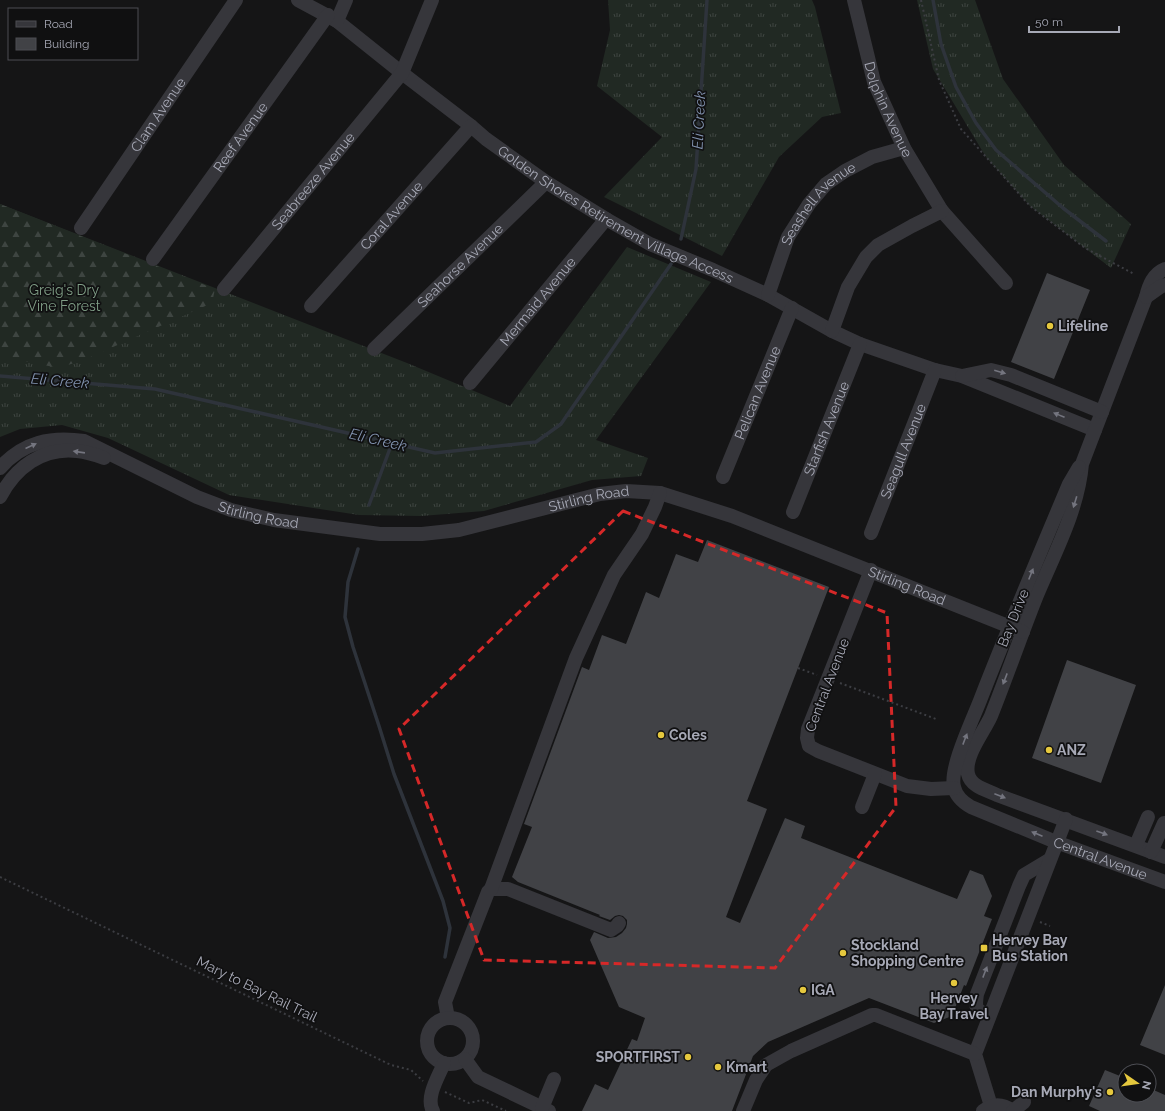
<svg xmlns="http://www.w3.org/2000/svg" width="1165" height="1111" font-family="Raleway,sans-serif">
  <defs>
    <pattern id="grass-tufts" width="24" height="20" patternUnits="userSpaceOnUse"><rect width="24" height="20" fill="#212923"/><path d="M3 7l-1-3M5 7V3M7 7l1-3M15 17l-1-3M17 17v-4M19 17l1-3" fill="none" stroke="#3e4541"/></pattern>
    <pattern id="forest-firs" width="22" height="20" patternUnits="userSpaceOnUse"><rect width="22" height="20" fill="#212923"/><path d="M5 1l3.5 6h-7zM16 11l3.5 6h-7z" fill="#3e4541"/></pattern>
  </defs>
  <rect width="100%" height="100%" fill="#151516"/>
  <path fill="url(#grass-tufts)" d="M608 0H812L815 7 841 113 822 117 779 157 722 256 604 197 662 137 597 86 610 30Z
    M917 0H975L1003 79 1064 165 1131 224 1111 268 1030 206 986 157 933 69Z
    M0 204 407 363 510 406 627 247 711 282 596 440 648 458 641 476 592 480 484 511 421 516 359 515 229 495 108 438 62 425 20 429 0 437Z"/>
  <path fill="url(#forest-firs)" d="M0 204 215 289 212 303 86 359 59 368 12 359 0 355Z"/>
  <g fill="none" stroke-linecap="round" stroke-linejoin="round">
    <path stroke="#2e333b" stroke-width="3.5" d="M933 0 941 44 956 87 976 123 996 150 1063 208 1106 241
      M681 239 696 169 707 0
      M0 376 155 389 435 453 536 442 561 424 671 264
      M369 505 392 443
      M358 549 348 582 345 617 353 647 379 726 394 774 443 901 450 928 445 957"/>
  </g>
  <path fill="#414246" d="M1047 273 1090 290 1054 379 1011 362Z
    M707 540 829 587 747 801 767 809 726 917 740 923 785 818 805 826 801 838 957 899 970 870 983 875 992 896 984 916 992 919 966 986 964 985 952 1016 934 1023 869 998 768 1042 753 1056 732 1111H582L595 1084 608 1090 632 1039 637 1041 645 1018 619 1007 590 940 594 932 608 938 616 937 622 933 626 928 627 924V920L623 916 619 915 615 916 610 920 599 916 600 915 518 882 512 877 532 827 524 824 582 667 589 670 602 635 626 644 646 592 659 598 676 554 698 562Z
    M1067 660 1136 685 1101 783 1032 758Z
    M1165 985V1055L1140 1045Z
    M1105 1070 1125 1078V1095H1149V1088L1165 1095V1111H1100L1089 1106Z"/>
  <g fill="none" stroke-linecap="round" stroke-linejoin="round">
    <path stroke="#3c3d42" stroke-width="2" stroke-dasharray="2 3" stroke-linecap="butt" d="M921 0 939 80 961 129 1030 206 1085 248 1134 274
      M798 668 817 675
      M840 683 936 719
      M0 877 391 1065 411 1070 423 1081
      M1040 922 1050 926
      M445 1092 469 1103 482 1100 506 1111"/>
    <g stroke="#36363b" stroke-width="14">
      <path id="s1" d="M298 0 337 21 402 73 471 126 486 139 546 182 606 219 650 244 713 270 768 295 832 331 860 344 935 370 962 376 1095 430"/>
      <path id="s2" d="M854 0 874 82 904 148 942 211 1006 283"/>
      <path d="M337 21 346 0"/>
      <path id="s3" d="M81 228 236 0"/>
      <path id="s4" d="M153 259 328 15"/>
      <path d="M1165 269C1153 274 1149 285 1146 297L1082 464C1078 510 1055 552 1037 595 1021 635 1007 676 991 716 984 732 964 756 968 774 971 787 987 790 997 795L1165 857"/>
      <path id="s5" d="M224 289 402 73 432 0"/>
      <path id="s6" d="M768 295 788 237 809 204 826 184 845 171 872 157 904 148"/>
      <path d="M1146 297 1160 287 1165 285"/>
      <path id="s7" d="M311 306 471 126"/>
      <path d="M832 331 848 287 866 257 878 245 912 226 942 211"/>
      <path id="s8" d="M374 349 546 182"/>
      <path d="M962 376 991 370 1011 375 1102 412"/>
      <path id="s9" d="M470 383 606 219"/>
      <path id="s10" d="M1079 467 1069 484C1039 555 1009 626 981 698 974 717 949 768 954 787 956 796 964 803 971 807L1056 842 1165 882"/>
      <path id="s11" d="M0 468C23 442 51 436 84 441L197 497 231 510 274 520 380 534H422L459 530 600 494 626 491 660 493 732 516 1023 632"/>
      <path id="s12" d="M723 477 792 308"/>
      <path d="M0 497C15 468 42 447 77 451 87 452 96 455 104 458"/>
      <path id="s13" d="M793 512 860 344"/>
      <path id="s14" d="M871 533 935 370"/>
      <path d="M871 570 808 729 807 738 809 746 818 751 907 786 931 789 954 788"/>
      <path d="M862 807 875 774"/>
      <path d="M1136 845 1148 817"/>
      <path d="M1151 852 1164 823"/>
      <path d="M491 889H508L611 930 617 926 619 923"/>
      <path d="M989 1016C975 1010 975 1008 977 994L1019 886 1024 875 1049 860"/>
      <path d="M448 1018 445 1002 488 892 491 889 576 658 614 575 642 534 655 507 660 493"/>
      <circle cx="450" cy="1041" r="23"/>
      <path d="M465 1059 478 1077 549 1111"/>
      <path d="M991 1106 975 1054 1066 819"/>
      <path d="M542 1108 554 1079"/>
      <path d="M433 1111C425 1097 439 1076 444 1063"/>
      <path d="M743 1111 756 1080 766 1065 791 1051 872 1015H876L975 1054"/>
      <path d="M983 1111C993 1103 1003 1104 1013 1111"/>
      <path d="M1013 1111 1024 1102"/>
    </g>
  </g>
  <defs><path id="oneway-solid" d="M-6-.8H1V-3.2L6.5 0L1 3.2V.8H-6Z"/></defs>
  <g fill="#74757f">
    <use href="#oneway-solid" transform="translate(1000 372) rotate(16)"/>
    <use href="#oneway-solid" transform="translate(1059 415) rotate(-158)"/>
    <use href="#oneway-solid" transform="translate(31 446) rotate(-24)"/>
    <use href="#oneway-solid" transform="translate(79 452) rotate(-172)"/>
    <use href="#oneway-solid" transform="translate(1075 502) rotate(107)"/>
    <use href="#oneway-solid" transform="translate(1031 574) rotate(-68)"/>
    <use href="#oneway-solid" transform="translate(1005 679) rotate(111)"/>
    <use href="#oneway-solid" transform="translate(965 739) rotate(-69)"/>
    <use href="#oneway-solid" transform="translate(1000 796) rotate(21)"/>
    <use href="#oneway-solid" transform="translate(1102 833) rotate(20)"/>
    <use href="#oneway-solid" transform="translate(1037 834) rotate(-157)"/>
    <use href="#oneway-solid" transform="translate(985 972) rotate(-69)"/>
  </g>
  <path fill="none" stroke="#d62828" stroke-width="3" stroke-dasharray="8 5" stroke-linejoin="round" d="M623 511 887 613 896 807 775 968 484 960 399 729Z"/>
  <g fill="#e5c83e" stroke="#101011" stroke-width="1.5">
    <circle cx="1050" cy="326" r="4"/>
    <circle cx="661" cy="735" r="4"/>
    <circle cx="1049" cy="750" r="4"/>
    <rect x="980" y="944" width="8" height="8" rx="2"/>
    <circle cx="843" cy="953" r="4"/>
    <circle cx="954" cy="983" r="4"/>
    <circle cx="803" cy="990" r="4"/>
    <circle cx="688" cy="1057" r="4"/>
    <circle cx="718" cy="1067" r="4"/>
    <circle cx="1110" cy="1092" r="4"/>
  </g>
  <g text-anchor="middle" dominant-baseline="central" stroke-width="3.5" stroke-linejoin="round" paint-order="stroke">
    <g font-size="14" fill="#a7a9b6" stroke="#101011">
      <text stroke="none"><textPath href="#s2" startOffset="115">Dolphin Avenue</textPath></text>
      <text stroke="none"><textPath href="#s3" startOffset="137">Clam Avenue</textPath></text>
      <text stroke="none"><textPath href="#s4" startOffset="150">Reef Avenue</textPath></text>
      <text stroke="none"><textPath href="#s5" startOffset="140">Seabreeze Avenue</textPath></text>
      <text stroke="none"><textPath href="#s6" startOffset="107">Seashell Avenue</textPath></text>
      <text stroke="none"><textPath href="#s1" startOffset="385">Golden Shores Retirement Village Access</textPath></text>
      <text stroke="none"><textPath href="#s7" startOffset="121">Coral Avenue</textPath></text>
      <text stroke="none"><textPath href="#s8" startOffset="120">Seahorse Avenue</textPath></text>
      <text stroke="none"><textPath href="#s9" startOffset="106">Mermaid Avenue</textPath></text>
      <text stroke="none"><textPath href="#s12" startOffset="91">Pelican Avenue</textPath></text>
      <text stroke="none"><textPath href="#s13" startOffset="90">Starfish Avenue</textPath></text>
      <text stroke="none"><textPath href="#s14" startOffset="88">Seagull Avenue</textPath></text>
      <text stroke="none"><textPath href="#s11" startOffset="619">Stirling Road</textPath></text>
      <text stroke="none"><textPath href="#s11" startOffset="283">Stirling Road</textPath></text>
      <text stroke="none"><textPath href="#s11" startOffset="955">Stirling Road</textPath></text>
      <text transform="translate(1013 618) rotate(-68)">Bay Drive</text>
      <text transform="translate(827 685) rotate(-69)">Central Avenue</text>
      <text stroke="none"><textPath href="#s10" startOffset="511">Central Avenue</textPath></text>
      <text transform="translate(257 989) rotate(26)">Mary to Bay Rail Trail</text>
    </g>
    <g font-size="14" fill="#809f87" stroke="#101011">
      <text x="64" y="290">Greig's Dry<tspan x="64" dy="16">Vine Forest</tspan></text>
    </g>
    <g font-size="14" font-weight="bold" fill="#a7a9b6" stroke="#101011" text-anchor="start">
      <text x="1058" y="326">Lifeline</text>
      <text x="669" y="735">Coles</text>
      <text x="1057" y="750">ANZ</text>
      <text x="992" y="940">Hervey Bay<tspan x="992" dy="16">Bus Station</tspan></text>
      <text x="851" y="945">Stockland<tspan x="851" dy="16">Shopping Centre</tspan></text>
      <text x="811" y="990">IGA</text>
      <text x="954" y="998" text-anchor="middle">Hervey<tspan x="954" dy="16">Bay Travel</tspan></text>
      <text x="680" y="1057" text-anchor="end">SPORTFIRST</text>
      <text x="726" y="1067">Kmart</text>
      <text x="1102" y="1092" text-anchor="end">Dan Murphy's</text>
    </g>
    <g font-size="15" font-style="italic" fill="#8192ae" stroke="#101011">
      <text transform="translate(699 120) rotate(-87)">Eli Creek</text>
      <text transform="translate(60 381) rotate(5)">Eli Creek</text>
      <text transform="translate(378 440) rotate(13)">Eli Creek</text>
    </g>
  </g>
  <rect x="8" y="8" width="130" height="52" fill="#101011" stroke="#4c4d53"/>
  <rect x="16" y="21" width="20" height="6" fill="#36363b" stroke="#4c4d53"/>
  <text x="44" y="28" font-size="12" fill="#a7a9b6">Road</text>
  <rect x="16" y="38" width="20" height="12" fill="#414246" stroke="#4c4d53"/>
  <text x="44" y="48" font-size="12" fill="#a7a9b6">Building</text>
  <g transform="translate(1137 1083) rotate(103)"><circle r="19" fill="#101011" stroke="#4c4d53"/>
  <path d="M0-3L7 15L0 10L-7 15Z" fill="#e5c83e"/>
  <text y="-6" font-size="11" font-weight="bold" text-anchor="middle" fill="#a7a9b6">N</text>
  </g>
  <path d="M1029 26v6h90v-6" fill="none" stroke="#a7a9b6" stroke-width="2"/>
  <text x="1035" y="26" font-size="12" fill="#a7a9b6" stroke="#101011" stroke-width="3" paint-order="stroke">50 m</text>
</svg>
